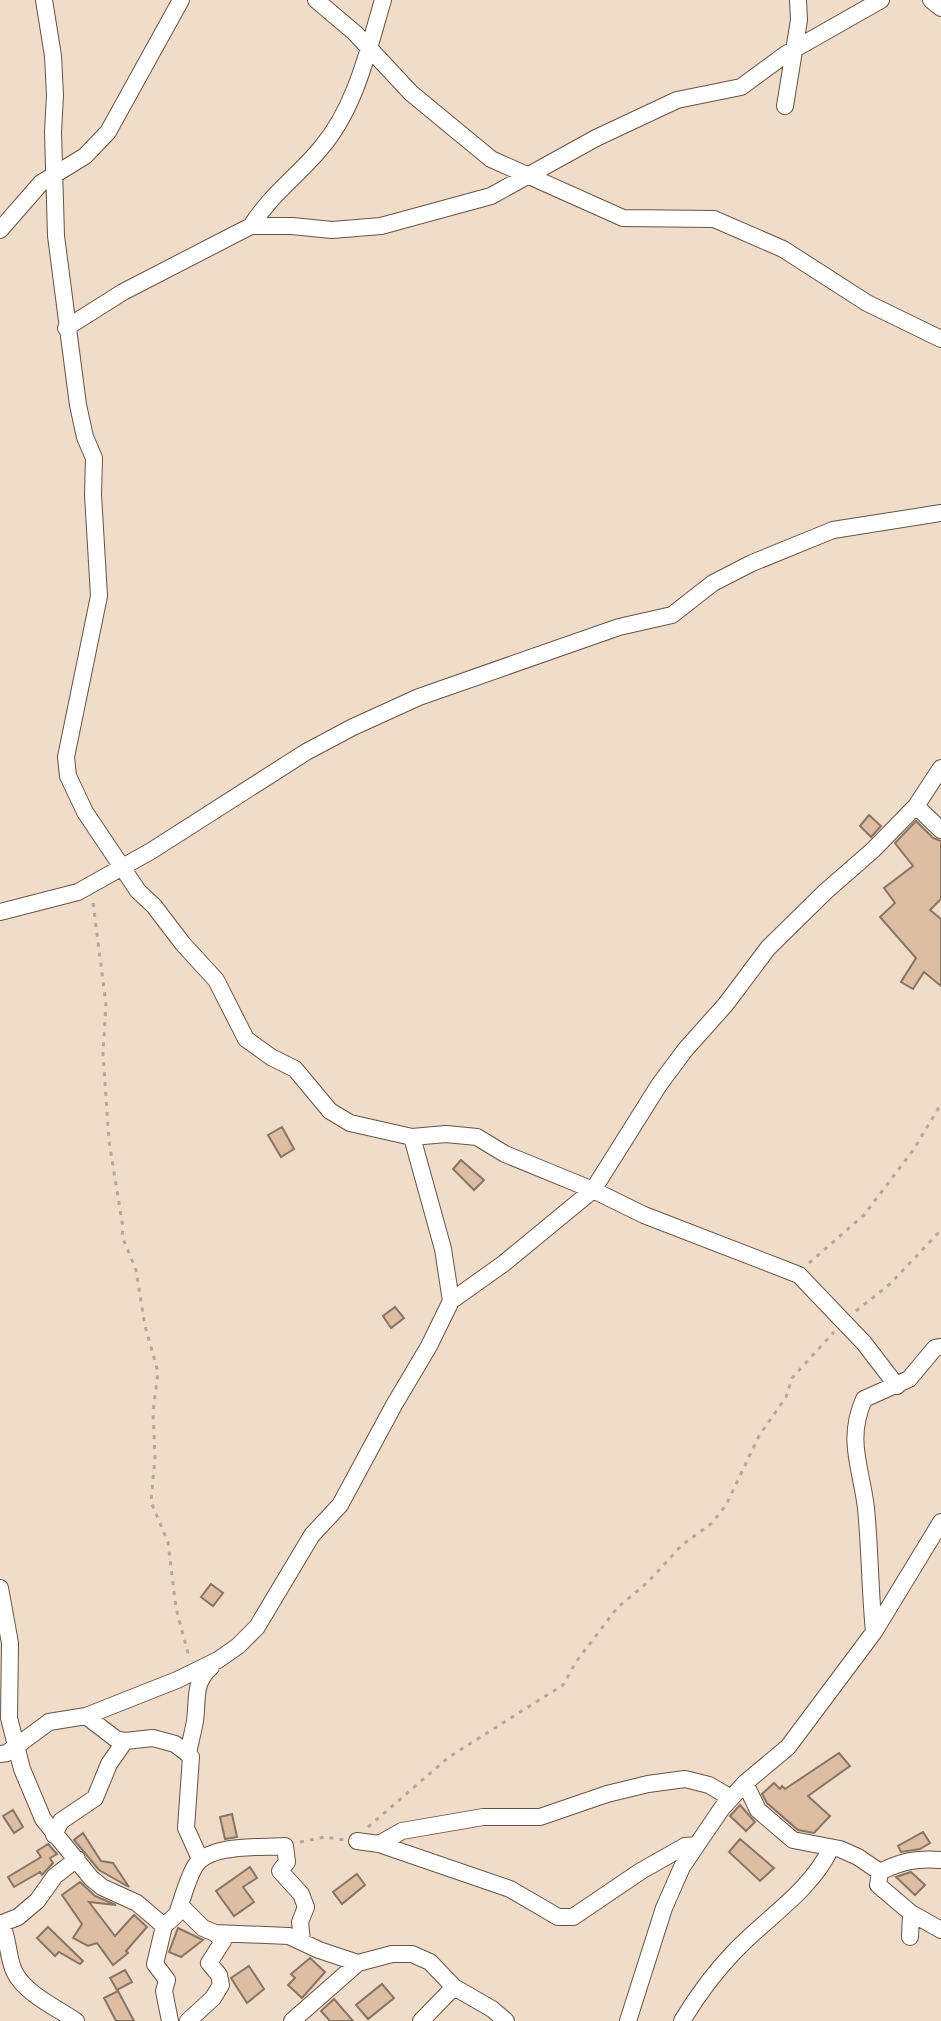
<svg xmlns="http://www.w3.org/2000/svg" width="941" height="2021" font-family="'Open Sans',sans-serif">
  <rect width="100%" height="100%" fill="#f1dcca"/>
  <path fill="#debea3" stroke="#877565" stroke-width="2" d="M869 815 881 826 871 837 860 826Z
    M916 821 933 838 941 841V899L930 910 941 919V986L924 972 913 989 901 982 916 958 880 917 895 903 884 888 913 866 895 843Z
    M282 1127 294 1149 281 1157 268 1135Z
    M461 1160 484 1180 474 1190 453 1169Z
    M395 1307 404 1318 391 1328 383 1316Z
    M211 1584 223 1593 213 1606 201 1597Z
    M839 1753 850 1766 808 1796 830 1816 814 1833 798 1830 767 1803 762 1794 774 1783 780 1789 782 1786 785 1789Z
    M740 1805 755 1822 746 1831 730 1816Z
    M13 1810 23 1827 14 1833 3 1816Z
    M232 1814 237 1837 225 1839 220 1817Z
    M923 1832 930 1843 920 1849 901 1852 898 1846Z
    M83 1833 101 1861 113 1863 129 1887 99 1870 74 1840Z
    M740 1839 774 1868 760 1881 729 1852Z
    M48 1844 57 1854 50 1858 53 1863 42 1875 40 1872 14 1887 8 1877 41 1857 37 1851Z
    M250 1867 257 1878 243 1887 254 1902 234 1916 216 1891Z
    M911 1872 925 1885 915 1895 896 1877Z
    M357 1874 365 1885 342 1904 333 1892Z
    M80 1882 95 1896 116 1905 89 1902 115 1936 134 1915 147 1927 126 1951 128 1953 113 1965 97 1943 88 1946 73 1938 82 1924 62 1895Z
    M48 1927 83 1961 80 1964 59 1952 55 1956 37 1938Z
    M178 1928 203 1940 181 1957 169 1952Z
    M310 1958 325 1972 302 1998 288 1985 295 1978 291 1974Z
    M249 1966 264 1989 247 2003 231 1978Z
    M125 1970 132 1982 117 1990 110 1978Z
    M382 1984 394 1998 368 2019 356 2005Z
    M118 1991 134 2021H116L104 1998Z
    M334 1999 353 2021H330L321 2011Z"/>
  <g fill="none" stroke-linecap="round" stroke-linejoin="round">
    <defs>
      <path id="street" d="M44 0 53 56 55 95 53 132 56 236 78 405 85 437 94 458 93 495 99 596 66 757 68 776 85 812 138 891 154 906 183 944 216 980 246 1039 271 1057 295 1069 330 1111 350 1123 412 1137 446 1134 477 1137 505 1154 593 1190 644 1215 799 1275 864 1343 897 1386
        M316 0 355 33 411 93 491 159 623 218 714 219 783 249 867 303 941 339
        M931 0 941 8
        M785 106 799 20 798 0
        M251 226C273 192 297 177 321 148 356 107 368 50 383 0
        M0 230 41 183 85 156 108 132 181 0
        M66 328 123 292 251 226H292L332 230 381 226 491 196 596 138 677 100 741 87 786 54 881 0
        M916 806 941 830
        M0 912 78 892 151 851 306 752 353 727 419 697 619 627 672 615 713 583 752 563 833 530 941 513
        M412 1137 443 1249 451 1301
        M0 1588 10 1643 9 1718 22 1769 43 1819 91 1878 102 1887 137 1903 164 1926 177 1914 180 1905 203 1928 215 1933 289 1936 319 1950 358 1963 392 1954H412L430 1962 454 1987 492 2009 506 2021
        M874 1632C870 1591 870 1550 866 1508 861 1467 846 1440 864 1399L909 1379 935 1348 941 1347
        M86 1716 116 1739 125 1741 153 1738 175 1744 188 1754
        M0 1754 7 1753 49 1722 86 1716 177 1680 218 1660 238 1646 257 1627 312 1535 340 1505 394 1405 429 1346 451 1301 503 1264 593 1190 659 1085 685 1050 726 1004 768 948 825 892 873 850 916 806 941 768
        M745 1783 758 1810 793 1840 840 1849 858 1857 880 1872 878 1885 911 1913 941 1930
        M54 1835 61 1821 95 1798 109 1764 125 1741
        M357 1841 379 1844 402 1831 483 1817H540L607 1794 648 1784 685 1779 709 1785 731 1798
        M379 1844 510 1889 558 1917H573L641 1871 685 1846 697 1845
        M200 1859 186 1828 191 1757 188 1754C190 1743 193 1732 195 1721 198 1699 193 1683 211 1667
        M880 1872C902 1861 917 1858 941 1860
        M180 1905C184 1893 188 1879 194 1868 207 1843 260 1848 285 1846L287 1862 280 1871 301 1894 306 1907 300 1922 302 1941
        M0 1924 18 1917 37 1901 55 1876 77 1859
        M0 1925C9 1934 7 1959 15 1973 26 1994 57 2008 76 2021
        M164 1926 155 1964 167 1980 164 1991 170 2021
        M910 1937 911 1913
        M188 2021 213 1998 221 1985 219 1975 209 1963 223 1941 215 1933
        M292 2021 358 1963
        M421 2021 454 1987
        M628 2021 664 1908 682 1867 722 1808 745 1783 788 1747 874 1632 941 1522
        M682 2021C697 1996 714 1973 734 1952 767 1917 810 1892 831 1848"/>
    </defs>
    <use href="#street" stroke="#655445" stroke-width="18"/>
    <path stroke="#b8a798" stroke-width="3" stroke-dasharray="4 6" stroke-linecap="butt" d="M93 903 106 1004 103 1054 109 1141 123 1228 122 1236 136 1270 145 1326 158 1372 153 1412 155 1457 151 1502 168 1542 176 1608 189 1657
      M809 1263 864 1215 914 1149 941 1104
      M856 1311 890 1284 941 1230
      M368 1827 449 1757 563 1685 576 1662 617 1608 648 1582 682 1545 712 1523 726 1505 759 1436 786 1397 792 1378 834 1332
      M300 1842 325 1837 344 1840"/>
    <use href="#street" stroke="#fff" stroke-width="16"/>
  </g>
</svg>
